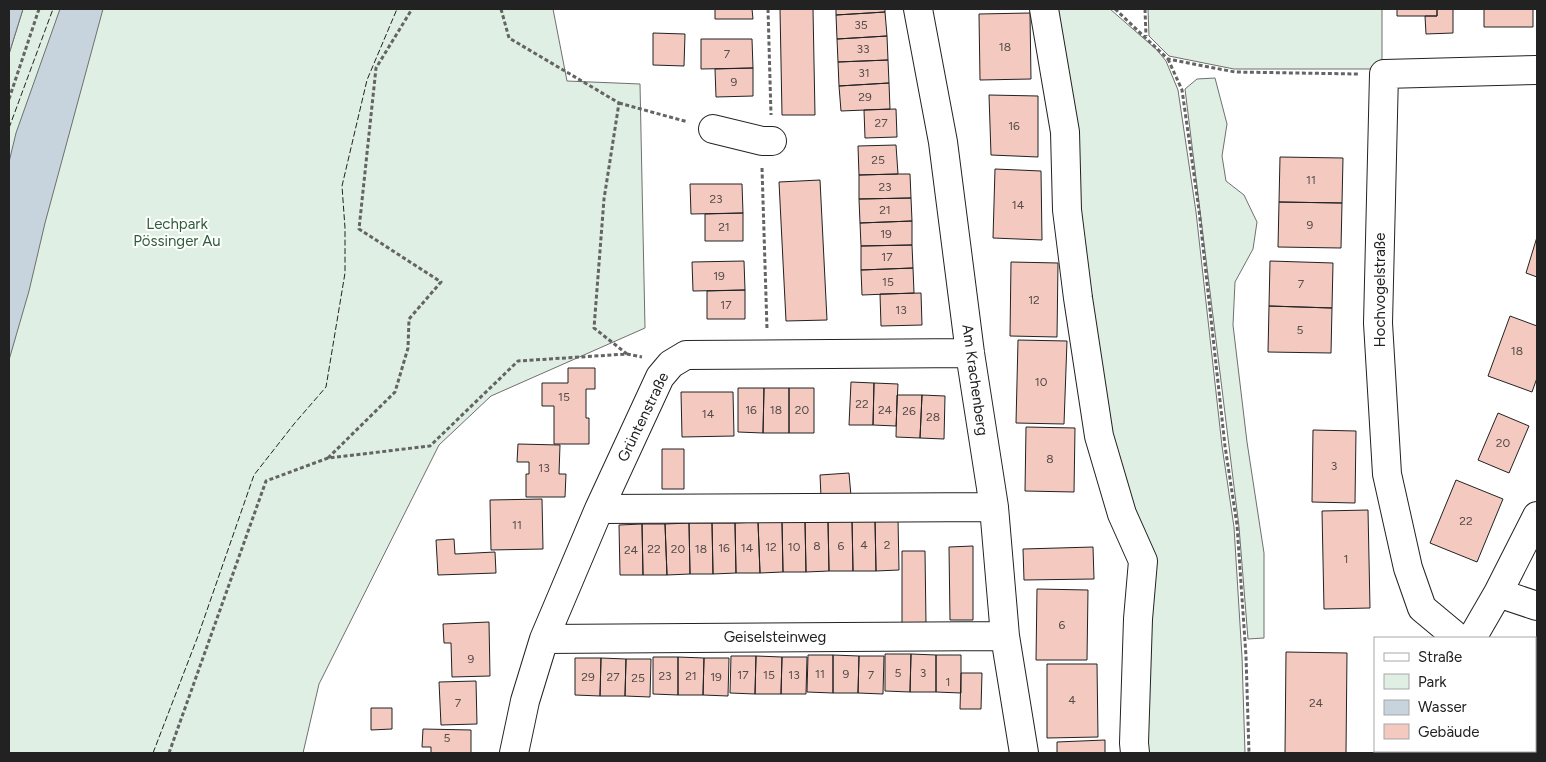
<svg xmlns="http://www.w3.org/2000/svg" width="1546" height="762" font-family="Figtree,sans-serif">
  <rect width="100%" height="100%" fill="#fff"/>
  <path fill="#e0efe3" stroke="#6f6f6f" d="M23 9H553L567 81 640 84 645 328 491 396 439 445 319 684 303 753H9V54Z
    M1048 9H1110L1157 50 1166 61 1178 90 1196 212 1222 446 1234 527 1242 657 1245 753H1139L1146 561 1101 434Z
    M1148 9H1382V69H1234L1169 56 1149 36Z
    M1215 78 1227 124 1222 156 1226 181 1244 195 1257 222 1253 249 1235 282 1233 325 1247 442 1264 553V638L1248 639 1239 527 1185 89 1197 79Z"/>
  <path fill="#c7d3dd" stroke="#6f6f6f" d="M9 9H23L9 54Z
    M60 9H103L45 223 29 291 9 360V162L16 133Z"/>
  <path fill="#f3c9c0" stroke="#222" d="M715 9H752L753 19H715Z
    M780 9H813L815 115H782Z
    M836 9H885V12L836 15Z
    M1397 9H1437V16H1397Z
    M1437 9H1453V33L1426 34 1425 16H1437Z
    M1484 9H1533V27H1484Z
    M885 12 887 36 837 39 836 15Z
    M1030 13 1031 79 980 80 979 14Z
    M653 33 685 34 684 66 653 65Z
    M887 36 888 60 838 62 837 39Z
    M701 39H752L753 68 701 69Z
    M888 60 889 83 839 86 838 62Z
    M753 68V96L716 97 715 69Z
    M889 83 890 109 841 111 839 86Z
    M989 95 1038 96V157L991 155Z
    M896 109 897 137 865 138 864 110Z
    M896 145 898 174 859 175 858 146Z
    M1280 157 1343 158 1342 203 1279 202Z
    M995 169 1041 171 1042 240 993 238Z
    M898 174H910L911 198 859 199V175Z
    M820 180 827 320 786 321 779 182Z
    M690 184H742L743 213 691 214Z
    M911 198 912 221 860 223 859 199Z
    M1279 202 1342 203 1341 248 1278 247Z
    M743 213V241H705V214Z
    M912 221V245L861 246 860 223Z
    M1537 237V277L1526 273Z
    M912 245 913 268 861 270V246Z
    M744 261 745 290 693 291 692 262Z
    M1270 261 1333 263 1332 308 1269 306Z
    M1011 262 1058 263 1057 337 1010 336Z
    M913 268 914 293 862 295 861 270Z
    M745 290V319H707V291Z
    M921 293 922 325 881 326 880 294Z
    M1269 306 1332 308 1331 353 1268 352Z
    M1510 316 1537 326V378L1532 392 1488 376Z
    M1018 340 1067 341 1064 424 1016 423Z
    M568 368H595V389H586V418H589V444H554V406H542V383H568Z
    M851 382 874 383 873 425H849Z
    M874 383 898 384 896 426 873 425Z
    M738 388H764L763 433 738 432Z
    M764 388H789V433H763Z
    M789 388H814V433H789Z
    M681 392H733L734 436 682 437Z
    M897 395H922L920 438 896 437Z
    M922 395 945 396 944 439 920 438Z
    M1498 413 1529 426 1509 473 1478 460Z
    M1026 427 1075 428 1074 492 1025 491Z
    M1313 430 1356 431 1355 503 1312 502Z
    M518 444 560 445 559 474H566L565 497H526V474H529V462H517Z
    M662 449H684V489H662Z
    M849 473 851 496 821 497 820 475Z
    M1456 480 1503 499 1477 562 1430 543Z
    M542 499 543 549 491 550 490 500Z
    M1368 510 1370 608 1324 609 1322 511Z
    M898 519 899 570 876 571 875 520Z
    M852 520H875L876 571H853Z
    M852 520 853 571H829L828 521Z
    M805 521H828L829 571 806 572Z
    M805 521 806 572H783L782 522Z
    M758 522H782L783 572 760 573Z
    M758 522 760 573H736L735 523Z
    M689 523H712L713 574H690Z
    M689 523 690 574 667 575 665 524Z
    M712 523H735L736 573 713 574Z
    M642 524H665L667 575H643Z
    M642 524 643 575H620L619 525Z
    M454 539 455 554 495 552 496 573 438 575 436 540Z
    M973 546V620H950L949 547Z
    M1093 547 1094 579 1024 580 1023 549Z
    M902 551H925L926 624H902Z
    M1037 589 1088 590 1087 660H1036Z
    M489 622 490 676 452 677 451 643H444L443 624Z
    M1286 652 1347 653 1346 753H1285Z
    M885 654H911L910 692 885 691Z
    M911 654 936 655V692H910Z
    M808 655H833V693L807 692Z
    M833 655 859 656 858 693H833Z
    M936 655H961V693L936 692Z
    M731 656H756L755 694 730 693Z
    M756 656 782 657 781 694H755Z
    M859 656H884L883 694 858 693Z
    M653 657H678V695L653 694Z
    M678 657 704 658 703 695H678Z
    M782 657H807L806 694H781Z
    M575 658H601L600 696 575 695Z
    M601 658 626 659 625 696H600Z
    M704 658H729L728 696 703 695Z
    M626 659H651L650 697 625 696Z
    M1047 664H1097L1098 737 1047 738Z
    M961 673H982L981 709H960Z
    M476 681 477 724 441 725 439 682Z
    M1535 705 1537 706V753H1520V751H1535Z
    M371 708H392V729L371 730Z
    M423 729 471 730V753H431V747H422Z
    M1105 740V753H1057V742Z"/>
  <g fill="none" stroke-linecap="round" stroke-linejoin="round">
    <defs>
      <path id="minor" d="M918 9 943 142 970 353 994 507 1005 636 1024 753
        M1044 9 1065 132 1067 210 1078 298 1099 436 1122 514 1143 561 1138 619 1134 743 1135 753
        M713 129 762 141H772
        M599 509 994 507
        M1498 593 1537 606
        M1458 638 1422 608 1408 568 1387 474 1378 323 1384 74 1537 70
        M1472 638 1498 593 1537 516
        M544 639 1005 636
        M514 753 525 701 544 639 599 509 660 377 671 364 686 355 970 353
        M1397 753 1399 751"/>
    </defs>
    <use href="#minor" stroke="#222" stroke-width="30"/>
    <path stroke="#646464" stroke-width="3" stroke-dasharray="4 2.5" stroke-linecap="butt" d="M501 9 509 38 619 103 604 199 594 328 627 354
      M768 9 771 115
      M1115 9 1168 59 1235 72 1358 74
      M1145 9 1146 36
      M1168 59 1182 90 1199 210 1225 446 1237 525 1246 656 1249 753
      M9 99 39 9
      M619 103 688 122
      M762 168 767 329
      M328 458 395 392 408 348 409 319 441 282 359 229 376 68 412 9
      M1535 687 1537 688
      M169 753 266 481 328 458 430 446 518 361 627 354 642 357"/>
    <use href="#minor" stroke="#fff" stroke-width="28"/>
    <path stroke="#222" stroke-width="1" stroke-dasharray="6 2.5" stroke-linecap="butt" d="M9 128 53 9
      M153 753 198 636 254 475 294 424 326 387 345 273V228L342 186 367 80 397 9"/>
  </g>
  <g text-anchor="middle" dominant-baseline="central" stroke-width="4" stroke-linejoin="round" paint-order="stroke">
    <g font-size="12" fill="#564c4a">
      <text x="861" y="25">35</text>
      <text x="1005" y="47">18</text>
      <text x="863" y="49">33</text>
      <text x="727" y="54">7</text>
      <text x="864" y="73">31</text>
      <text x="734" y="82">9</text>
      <text x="865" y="97">29</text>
      <text x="881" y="123">27</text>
      <text x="1014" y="126">16</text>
      <text x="878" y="160">25</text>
      <text x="1311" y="180">11</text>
      <text x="885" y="187">23</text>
      <text x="716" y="199">23</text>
      <text x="1018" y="205">14</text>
      <text x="885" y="210">21</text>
      <text x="1310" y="225">9</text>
      <text x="724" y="227">21</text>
      <text x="886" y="234">19</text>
      <text x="887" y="257">17</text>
      <text x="719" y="276">19</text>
      <text x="888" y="282">15</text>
      <text x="1301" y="284">7</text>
      <text x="1034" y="300">12</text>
      <text x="726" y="305">17</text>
      <text x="901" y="310">13</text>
      <text x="1300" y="330">5</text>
      <text x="1517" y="351">18</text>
      <text x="1041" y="382">10</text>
      <text x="564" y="397">15</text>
      <text x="862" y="404">22</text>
      <text x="751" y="410">16</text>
      <text x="776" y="410">18</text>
      <text x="802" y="410">20</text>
      <text x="885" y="410">24</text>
      <text x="909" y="411">26</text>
      <text x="708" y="414">14</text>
      <text x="933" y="417">28</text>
      <text x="1503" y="443">20</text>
      <text x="1050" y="459">8</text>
      <text x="1334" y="466">3</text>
      <text x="544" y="468">13</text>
      <text x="1466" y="521">22</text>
      <text x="517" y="525">11</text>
      <text x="864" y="545">4</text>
      <text x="887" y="545">2</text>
      <text x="817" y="546">8</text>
      <text x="841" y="546">6</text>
      <text x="771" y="547">12</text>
      <text x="794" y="547">10</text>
      <text x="724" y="548">16</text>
      <text x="747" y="548">14</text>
      <text x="654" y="549">22</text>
      <text x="678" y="549">20</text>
      <text x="701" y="549">18</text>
      <text x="631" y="550">24</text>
      <text x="1346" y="559">1</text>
      <text x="1062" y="625">6</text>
      <text x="471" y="659">9</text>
      <text x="898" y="673">5</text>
      <text x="923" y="673">3</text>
      <text x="820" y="674">11</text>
      <text x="846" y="674">9</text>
      <text x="743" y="675">17</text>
      <text x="769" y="675">15</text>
      <text x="794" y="675">13</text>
      <text x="871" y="675">7</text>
      <text x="665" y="676">23</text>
      <text x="691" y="676">21</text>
      <text x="588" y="677">29</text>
      <text x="613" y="677">27</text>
      <text x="716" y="677">19</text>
      <text x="638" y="678">25</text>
      <text x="948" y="682">1</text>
      <text x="1072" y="700">4</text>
      <text x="458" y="703">7</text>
      <text x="1316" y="703">24</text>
      <text x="447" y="738">5</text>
    </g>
    <g font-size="15" fill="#2f5e38" stroke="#fff">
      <text x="177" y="224">Lechpark<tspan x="177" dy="17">Pössinger Au</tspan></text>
    </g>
    <g font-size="15" fill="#222" stroke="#fff">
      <text transform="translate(1380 290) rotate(-90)">Hochvogelstraße</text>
      <text transform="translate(975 380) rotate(82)">Am Krachenberg</text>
      <text transform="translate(643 417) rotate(-64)">Grüntenstraße</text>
      <text x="775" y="637">Geiselsteinweg</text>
    </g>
  </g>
  <rect width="1546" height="762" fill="none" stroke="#222222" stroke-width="20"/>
  <rect x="1374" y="637" width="162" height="115" fill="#ffffff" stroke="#a7a7a7"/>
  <rect x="1384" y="653" width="25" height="8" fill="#ffffff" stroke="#a7a7a7"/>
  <text x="1418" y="662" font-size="15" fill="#222222">Straße</text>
  <rect x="1384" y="674" width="25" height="15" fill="#e0efe3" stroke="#a7a7a7"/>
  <text x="1418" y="687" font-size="15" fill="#222222">Park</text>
  <rect x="1384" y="700" width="25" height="15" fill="#c7d3dd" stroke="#a7a7a7"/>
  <text x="1418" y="712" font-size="15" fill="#222222">Wasser</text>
  <rect x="1384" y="724" width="25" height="15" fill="#f3c9c0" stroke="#a7a7a7"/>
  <text x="1418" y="737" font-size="15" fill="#222222">Gebäude</text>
</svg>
